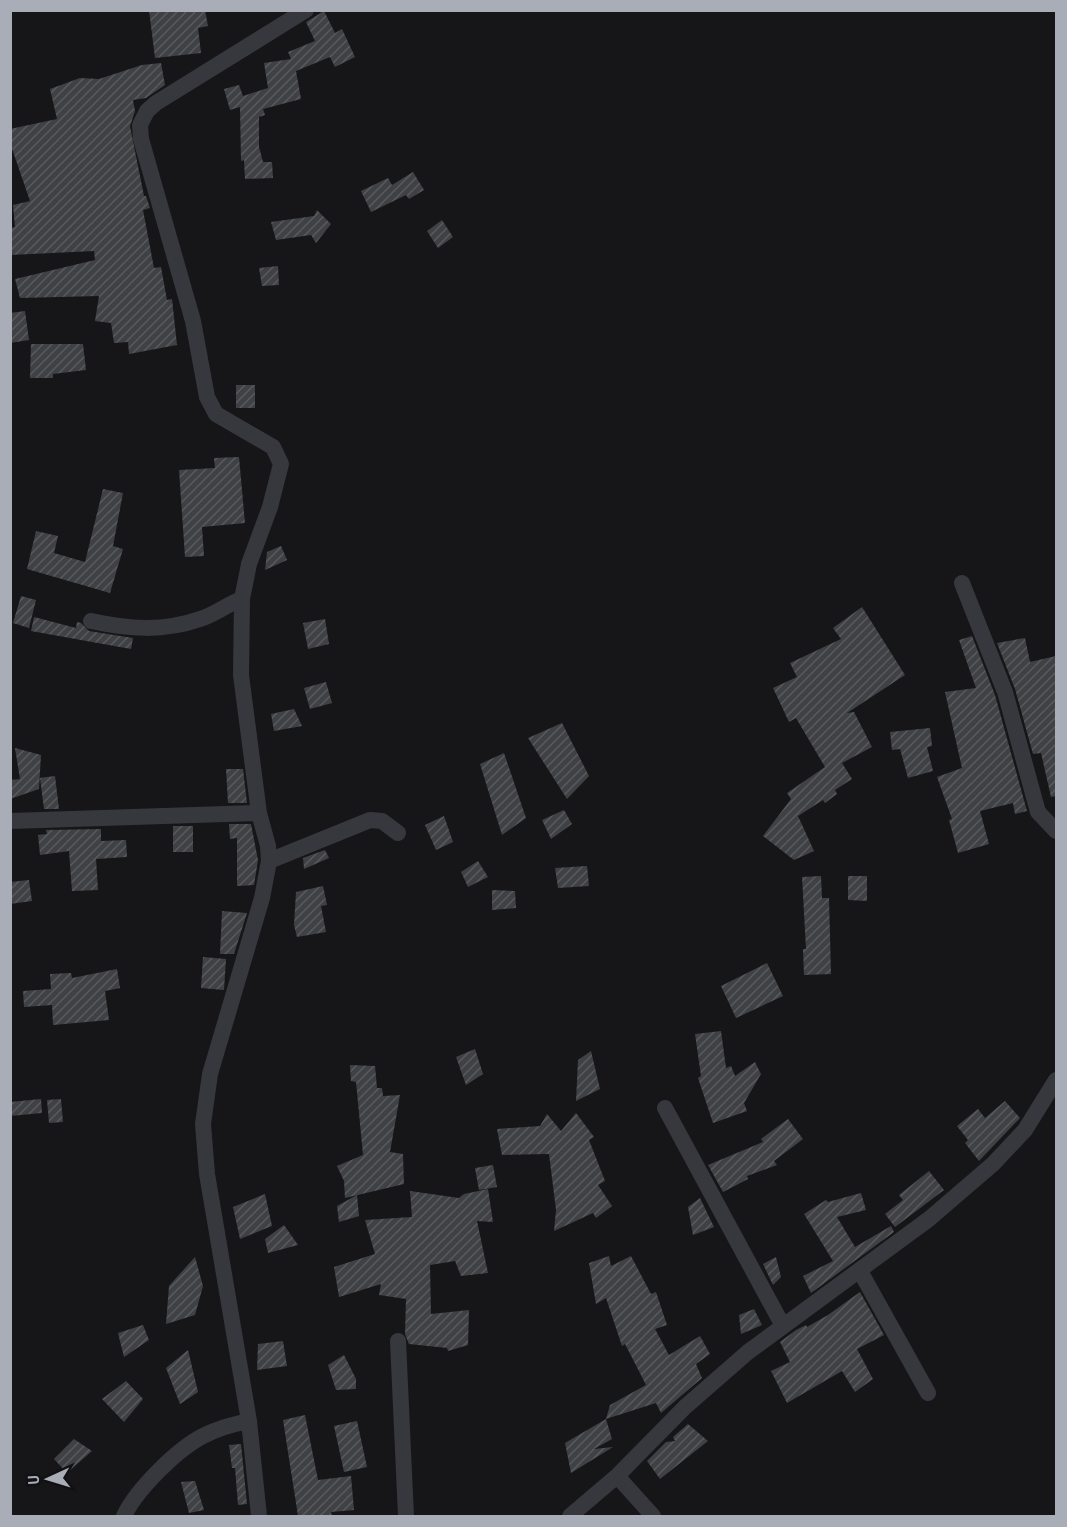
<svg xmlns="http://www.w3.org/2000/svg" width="1067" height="1527" font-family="'Archivo Narrow',sans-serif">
  <defs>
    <pattern id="building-hatch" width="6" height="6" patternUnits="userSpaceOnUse" patternTransform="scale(1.5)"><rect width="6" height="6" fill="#404145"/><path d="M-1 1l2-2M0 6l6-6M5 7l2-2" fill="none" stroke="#595a5e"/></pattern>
  </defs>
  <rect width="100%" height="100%" fill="#161618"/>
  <path fill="url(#building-hatch)" d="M149 10H205L208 26 198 28 201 53 155 58Z
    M324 11 335 33 342 29 355 57 335 67 330 57 296 71 301 99 263 109 265 115 259 117V147L263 162H272L273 178 245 179 244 160 241 161 240 107 230 110 224 89 239 85 243 96 268 88 264 63 291 59 288 52 315 41 306 22Z
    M161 63 165 85 146 98 133 100 135 111 130 126 144 196H146L150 208 143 210 154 268 161 267 167 300 172 299 177 345 129 354 128 342 114 343 111 323 95 321 99 296 20 298 15 279 95 260 94 251 10 255V228L15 227 13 205 30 201 10 143V129L57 119 50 89 80 78 99 79 142 65Z
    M413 172 424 190 409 199 406 195 371 212 361 191 388 178 392 185Z
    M317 210 331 224 316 243 311 235 276 240 271 222 314 216Z
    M442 220 453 237 438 248 427 231Z
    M278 266 279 285 262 286 259 268Z
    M25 311 29 340 10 343V313Z
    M31 344H83L86 370 53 374V378H30Z
    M236 385H255V408H236Z
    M239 457 245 523 202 527 204 556 185 557 179 470 215 468 214 458Z
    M103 489 123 493 113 546 123 549 110 593 27 569 36 531 58 536 54 553 85 562Z
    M281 546 287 560 265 570 267 552Z
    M21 596 36 600 29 628 13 623Z
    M862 607 905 675 847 713 854 712 872 747 842 763 852 779 835 790 837 794 825 803 823 800 798 816 814 851 794 860 763 836 791 799 787 793 825 767 796 718 789 722 773 688 797 677 790 663 841 639 833 628Z
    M34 617 76 628 77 622 81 623 89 631 133 638 131 649 31 631Z
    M325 619 329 644 308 649 303 623Z
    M972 636 995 695 1027 811 1015 814 1013 803 980 811 989 844 958 853 949 820 952 819 937 777 962 768 945 692 976 688 959 640Z
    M1025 638 1030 662 1056 656V796L1051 797 1041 753 1033 754 1015 689 997 643Z
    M326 682 332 703 310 709 304 688Z
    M294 709 302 726 274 731 271 714Z
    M562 723 589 776 567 799 528 738Z
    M930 728 932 746 927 747 933 771 908 778 900 749 892 750 890 732Z
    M15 748 41 755 39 789 10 799V780L20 779Z
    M504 753 526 818 502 835 480 764Z
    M226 769H243L247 803H228Z
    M55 776 59 809H44L40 778Z
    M564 810 572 824 551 839 542 820Z
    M444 816 453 842 436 850 425 825Z
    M229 824H251L258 860 254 885 237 886V838L230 839Z
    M173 826H193V852H173Z
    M101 829V841L126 840 127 857 96 859 98 890 72 891 69 851 40 855 38 835 47 834 46 830Z
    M325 850 329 858 304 869 303 858Z
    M478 861 488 877 468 887 461 872Z
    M587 866 589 886 558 888 555 868Z
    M821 876 822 898H829L831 974 804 975 803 949H806L802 877Z
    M848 876H867V901L848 900Z
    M29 880 32 901 10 904V882Z
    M323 886 327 905 321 906 326 932 297 937 294 925 296 892Z
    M492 890 515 891 516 908 492 910Z
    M222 911 247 913 234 954H220Z
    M203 957 226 959 224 990 201 988Z
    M767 963 783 996 736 1018 721 986Z
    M117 969 120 988 105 991 109 1020 53 1025 52 1005 24 1007 23 991 51 989 50 974 71 973 72 978Z
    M721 1031 726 1068 731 1066 735 1076 755 1062 761 1074 744 1103 747 1111 713 1123 698 1078 701 1076 695 1034Z
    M475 1049 483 1074 466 1085 456 1057Z
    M591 1051 600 1089 576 1101 578 1060Z
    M350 1065 375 1066 377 1088H382L383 1096 400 1095 390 1152 403 1154 404 1184 345 1198 344 1181 337 1166 363 1155 356 1082 351 1081Z
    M41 1099 42 1113 10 1116V1102Z
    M61 1099 63 1122 49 1123 47 1100Z
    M1005 1101 1020 1118 979 1161 965 1143 968 1140 957 1126 978 1109 985 1118Z
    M576 1113 594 1137 589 1140 605 1181 598 1185 612 1206 596 1218 593 1213 554 1231 556 1210 549 1154 502 1155 497 1129 540 1126 547 1114 561 1131Z
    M788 1119 803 1139 774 1161 777 1165 747 1176 748 1179 723 1192 708 1165 763 1142 761 1139Z
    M493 1165 497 1187 479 1190 475 1168Z
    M929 1171 944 1190 895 1227 885 1214 903 1200 899 1195Z
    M488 1189 493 1222 477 1221 488 1273 461 1276 455 1261 430 1265 431 1314 469 1310 468 1345 448 1351 447 1348 409 1344 405 1334 406 1299 379 1295 381 1284 339 1297 334 1267 375 1254 365 1220 412 1217 410 1191 459 1198 464 1194Z
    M861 1193 866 1210 837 1217 855 1247 891 1226 894 1232 811 1293 803 1276 833 1261 804 1214 826 1200 828 1202Z
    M265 1194 272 1226 240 1239 233 1207Z
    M357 1195 359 1216 339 1222 337 1206Z
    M700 1198 714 1227 693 1235 688 1207Z
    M284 1225 298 1245 268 1253 265 1239Z
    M609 1256 611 1266 631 1256 651 1294 656 1292 667 1325 655 1329 669 1355 700 1336 710 1354 696 1364 702 1378 661 1413 656 1403 606 1419 610 1405 646 1385 625 1344 622 1346 606 1298 596 1304 589 1263Z
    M195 1257 203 1286 195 1315 166 1324 169 1286Z
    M776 1257 781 1277 773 1285 763 1264Z
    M860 1292 884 1335 857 1349 873 1379 855 1392 842 1371 787 1403 771 1371 790 1362 780 1342 796 1330 806 1325 807 1327 828 1315Z
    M754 1309 762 1325 741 1334 739 1315Z
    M143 1325 149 1340 124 1357 118 1333Z
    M283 1341 287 1366 257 1370 258 1344Z
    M188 1350 198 1392 180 1404 166 1368Z
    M344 1355 356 1379V1389L336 1390 328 1365Z
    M126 1381 143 1399 124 1422 102 1399Z
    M305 1415 318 1480 351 1476 354 1510 331 1512 332 1516H298L283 1420Z
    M606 1419 612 1439 594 1449 613 1447 571 1473 565 1443Z
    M357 1421 367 1467 344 1472 334 1426Z
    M688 1424 708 1441 660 1479 647 1461 666 1442 675 1441 673 1437Z
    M74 1439 92 1451 67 1473 54 1459Z
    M241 1444 247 1504 238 1505 235 1468H232L229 1445Z
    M195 1481 204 1510 189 1513 181 1482Z"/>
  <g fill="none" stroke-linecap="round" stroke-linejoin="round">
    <path stroke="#37383d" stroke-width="16" d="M962 583 1005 692 1038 812 1056 831
      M91 621C128 629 163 632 200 619 215 615 227 604 242 599
      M10 821 259 813
      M269 861 370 820 382 821 398 833
      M665 1108 783 1326
      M860 1271 928 1393
      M398 1341 406 1516
      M617 1476 653 1516
      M124 1516C136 1490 178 1448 205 1435 219 1428 234 1424 249 1421
      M259 1516 249 1421 207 1174 203 1124 210 1074 262 898 269 861 268 846 259 813 241 675 242 599 249 564 270 507 281 464 273 447 216 414 207 397 193 321 141 139 140 125 147 111 156 103 306 10
      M570 1516 617 1476 685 1407 748 1352 929 1219 993 1164 1025 1130 1056 1080"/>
  </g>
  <rect width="1067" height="1527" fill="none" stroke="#a8adb8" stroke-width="24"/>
  <g transform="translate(48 1479) rotate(266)" stroke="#111113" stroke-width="4.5" paint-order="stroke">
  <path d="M0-4.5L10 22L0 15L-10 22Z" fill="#a8adb8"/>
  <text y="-9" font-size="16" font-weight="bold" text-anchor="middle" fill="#a8adb8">U</text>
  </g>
</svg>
